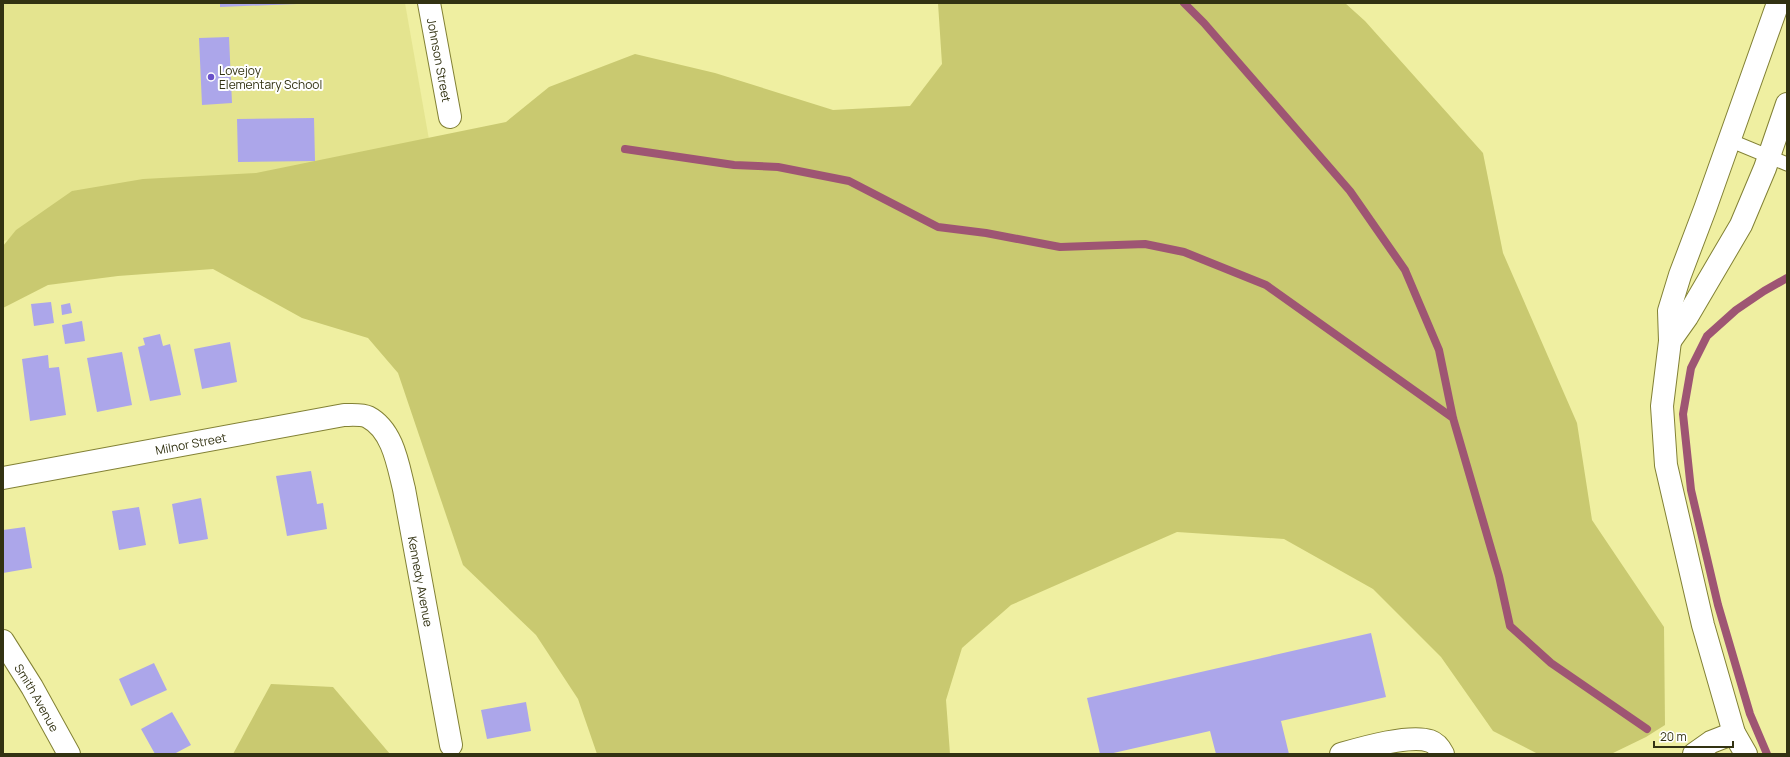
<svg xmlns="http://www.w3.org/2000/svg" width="1790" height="757" font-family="Manrope,sans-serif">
  <rect width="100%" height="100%" fill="#efefa1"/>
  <path fill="#e4e48f" d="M3 3H405L431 151 3 241Z"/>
  <path fill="#c9c970" d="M938 3H1345L1365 21 1483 153 1503 253 1577 423 1592 520 1664 627 1665 725 1646 737 1611 754H1538L1493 731 1441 657 1373 589 1284 539 1177 532 1011 605 962 648 946 700 950 754H597L578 699 536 635 463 565 398 373 368 338 302 318 213 269 118 276 48 285 3 308V246L16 230 72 191 143 179 256 173 506 122 549 87 635 54 715 73 833 110 910 106 942 64Z
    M271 684 333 687 390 754H233Z"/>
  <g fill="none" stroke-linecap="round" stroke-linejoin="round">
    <path stroke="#9e5573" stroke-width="8" d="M1184 3 1204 23 1350 191 1405 270 1439 350 1453 418 1499 576 1510 626 1551 663 1647 729
      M625 149 734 165 778 167 849 181 938 227 986 233 1060 247 1145 244 1184 252 1266 285 1453 418
      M1767 754 1750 714 1718 605 1691 490 1683 414 1691 368 1707 336 1736 310 1764 291 1787 278"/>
  </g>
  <path fill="#aca6ea" d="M220 3H297V4L220 7Z
    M229 37 232 103 202 105 199 38Z
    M314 118 315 161 238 162 237 119Z
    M51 302 54 323 34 326 31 304Z
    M70 303 72 313 62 315 61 305Z
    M82 321 85 341 65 344 62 325Z
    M160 334 163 346 170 344 181 395 150 401 138 347 145 345 143 338Z
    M230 342 237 382 202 389 194 349Z
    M122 352 132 405 97 412 87 358Z
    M48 355 49 368 59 367 66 415 30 421 22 359Z
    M311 471 317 504 323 503 327 529 287 536 276 476Z
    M201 498 208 539 179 544 172 504Z
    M139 507 146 545 119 550 112 511Z
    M25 527 32 568 3 573V530Z
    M1371 633 1386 697 1281 721 1289 754H1216L1210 731 1109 754H1100L1087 698Z
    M154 663 167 690 131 706 119 679Z
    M526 702 531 731 487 739 481 710Z
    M172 712 191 745 174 754H155L141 729Z"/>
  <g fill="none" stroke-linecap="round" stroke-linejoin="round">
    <defs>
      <path id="lane" d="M1729 140 1787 164"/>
      <g id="street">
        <path id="s1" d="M429 3 450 117"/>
        <path d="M1670 341 1687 317 1741 225 1765 168 1787 104"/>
        <path id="s2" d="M3 478 344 415C351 415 362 414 368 417 393 430 398 465 404 489L451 745"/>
        <path id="s3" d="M3 641 32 687 69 754"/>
        <path d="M1341 754C1362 748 1410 734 1430 741 1436 743 1440 748 1443 754"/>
        <path d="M1694 754 1711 742 1734 733"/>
        <path d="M1746 754 1734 733 1703 625 1666 465 1662 406 1670 341 1669 311 1680 275 1705 209 1778 3"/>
      </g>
    </defs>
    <use href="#lane" stroke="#828135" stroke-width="15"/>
    <use href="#street" stroke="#828135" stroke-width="24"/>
    <use href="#lane" stroke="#fff" stroke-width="13"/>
    <use href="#street" stroke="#fff" stroke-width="22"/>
  </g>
  <circle fill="#6950c9" stroke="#fff" stroke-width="1.5" cx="211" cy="77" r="4"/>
  <g text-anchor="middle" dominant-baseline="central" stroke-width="4" stroke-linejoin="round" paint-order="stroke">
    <g font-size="12" fill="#323212" stroke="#fff">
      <text stroke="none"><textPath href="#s1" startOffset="58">Johnson Street</textPath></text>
      <text stroke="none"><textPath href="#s2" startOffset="191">Milnor Street</textPath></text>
      <text stroke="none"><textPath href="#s2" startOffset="548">Kennedy Avenue</textPath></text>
      <text stroke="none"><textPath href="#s3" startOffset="66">Smith Avenue</textPath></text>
    </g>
    <g font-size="12" fill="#323212" stroke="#fff" text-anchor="start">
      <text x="219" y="70">Lovejoy<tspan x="219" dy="14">Elementary School</tspan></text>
    </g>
  </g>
  <rect width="1790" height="757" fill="none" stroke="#323212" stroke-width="8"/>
  <path d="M1654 741v6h79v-6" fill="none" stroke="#323212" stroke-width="2"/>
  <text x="1660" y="741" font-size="12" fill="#323212" stroke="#ffffff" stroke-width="3" paint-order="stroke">20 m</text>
</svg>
